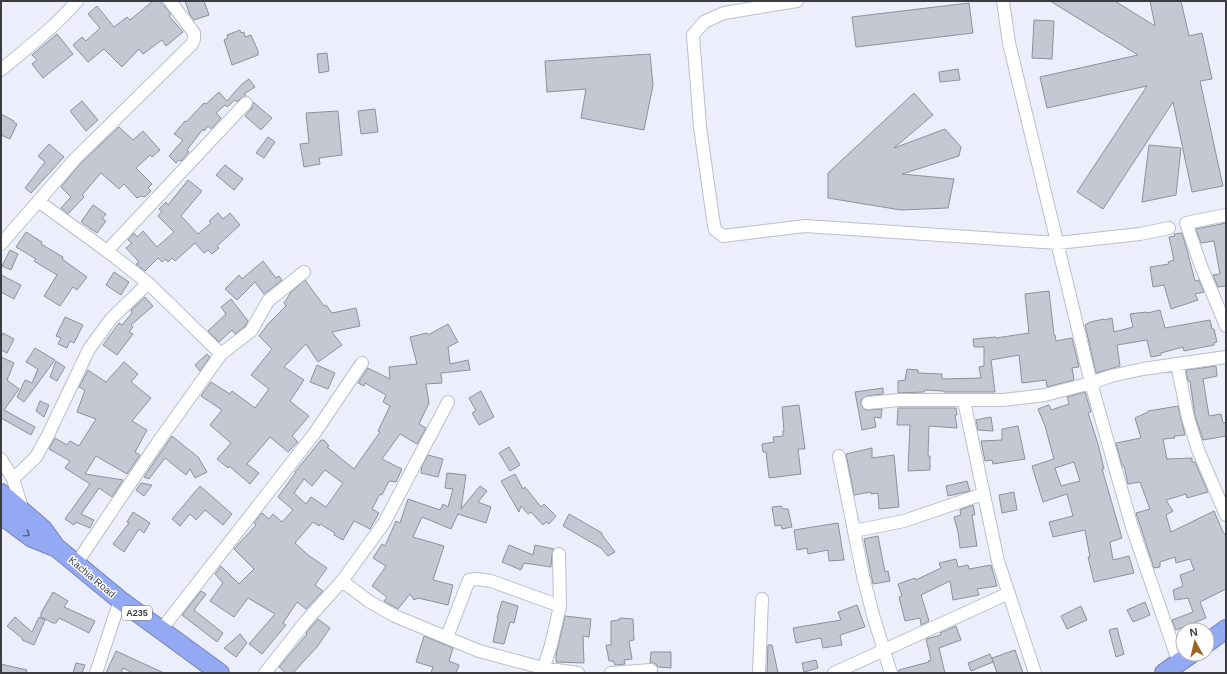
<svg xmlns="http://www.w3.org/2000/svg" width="1227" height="674" font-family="Helvetica,sans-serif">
  <rect width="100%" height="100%" fill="#eceffb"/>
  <path fill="#c4c8d3" stroke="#8e919c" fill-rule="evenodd" d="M153 1H160L171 14 169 16 183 32 166 46 162 40 143 54 139 49 122 67 104 49 88 62 73 45 82 37 86 41 100 28 88 14 97 6 114 27 127 17 130 20Z
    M185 1H204L209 15 194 20 190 15Z
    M1050 1H1115L1155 26 1150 1H1181L1189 36 1202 33 1212 79 1200 81 1223 186 1192 192 1173 102 1103 209 1077 192 1147 86 1047 108 1040 77 1138 55Z
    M969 3 973 33 856 47 852 17Z
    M1034 20 1054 21 1052 59 1032 58Z
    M240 30 241 33 244 32 245 37 251 35 258 51V55L232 65 224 40 228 38 227 35Z
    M57 34 73 54 43 78 32 64 37 60 32 55Z
    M327 53 329 71 319 73 317 54Z
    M650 54 653 85 644 130 581 118 586 89 547 92 545 61Z
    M958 69 960 80 940 82 939 72Z
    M249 79 255 87 244 94 246 96 241 98 237 102 235 100 227 107 225 105 216 113 221 118 211 129 208 126 204 131 203 129 187 150 189 152 181 161 179 160 176 163 169 156 183 140 174 134 185 121 186 122 204 103 206 104 219 92 227 101 242 84Z
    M914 93 933 115 894 148 945 129 961 147 959 156 902 174 954 179 948 208 901 210 828 198V173Z
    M82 101 98 120 86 131 70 111Z
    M253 102 272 118 261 130 245 116 252 108Z
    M375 109 378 132 361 134 358 111Z
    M338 111 342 155 319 158 320 164 304 167 300 144 309 143 306 113Z
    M1 114 14 121 13 122 17 124 10 139 1 135Z
    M119 127 133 140 143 131 160 150 152 157 150 155 136 168 152 184 148 188 151 191 145 197 141 196 137 198 124 184 119 189 101 173 82 195 84 197 68 214 61 208 71 197 61 187 80 164Z
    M268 137 275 142 264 158 256 153Z
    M49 144 64 157 31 193 25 188 45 162 38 156Z
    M1149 145 1181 148 1176 195 1142 202Z
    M225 165 243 179 234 190 216 175Z
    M188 180 202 191 181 216 198 234 211 223 209 221 218 213 223 219 230 213 240 225 217 246 219 248 212 254 208 250 204 253 195 243 175 261 172 258 168 262 166 259 162 262 158 258 145 271 136 264 139 262 126 248 132 243 128 240 134 233 137 237 143 231 157 247 174 232 158 216 162 211 159 209 166 202 168 205Z
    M93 205 106 214 102 219 106 221 97 233 81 222Z
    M1226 223V286L1218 287 1213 275 1220 274 1214 241 1201 243 1196 229Z
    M26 232 42 242 41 244 63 257 62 259 87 277 77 290 73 287 60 306 44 296 57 275 34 261 36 259 16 247Z
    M1182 233 1187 250 1195 281 1199 280 1204 292 1195 294 1198 300 1171 309 1164 285 1153 287 1150 267 1169 264 1168 262 1174 260 1169 237 1175 236 1174 234Z
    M10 250 18 254 11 270 2 266Z
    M263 261 276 278 279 276 282 280 264 294 255 282 237 300 225 289 239 275 242 279Z
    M114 272 129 282 121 295 106 285Z
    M1 275 21 285 14 299 1 292Z
    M305 280 324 306 326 305 332 313 356 308 360 326 332 332 342 345 318 362 306 344 284 367 304 380 290 401 309 416 292 436 298 442 288 452 270 437 247 464 259 473 250 484 229 466 228 468 217 459 231 443 210 425 222 410 201 396 211 382 230 394 232 391 255 408 269 389 251 375 272 349 259 336 268 324 286 306 284 303 291 292Z
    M1049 291 1054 335H1055L1056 341 1072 338 1079 367 1072 368 1074 380 1047 387 1046 380 1022 383 1019 355 991 360 995 392H944V391L925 390 924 392 898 393V381L905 380 907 369 918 370V373L942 374V379L981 378 979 367 984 366V347H974L973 339 996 337V338L1029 333 1025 294Z
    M145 297 153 306 131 325 133 327 129 332 133 334 117 355 103 345 119 323 122 325 132 313 131 310Z
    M231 299 248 321 245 326 235 334 232 330 219 342 208 331 226 314 221 307Z
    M1160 310 1165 328 1210 320 1212 329H1214L1217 342 1214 343V345L1184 351 1183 347 1161 353V355L1151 357 1147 340 1117 345 1120 366 1096 373 1085 325 1090 322 1104 319V320L1112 318 1114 332 1133 327 1130 314 1146 312 1147 313Z
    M65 317 83 325 74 343 70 341 67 348 58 344 61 338 56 336Z
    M448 324 458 342 448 347 450 364 468 360 470 370 441 373 442 383 426 384 429 403 419 424 426 428 417 444 400 434 382 459 402 469 396 482 389 481 382 495 380 494 372 509 379 513 370 529 354 521 343 540 334 535 335 533 320 524 319 526 313 522 295 543 308 555 327 568 315 585 323 591 306 609 297 602 283 623 286 625 262 654 249 644 275 614 248 598 234 617 210 601 223 583 215 574 221 566 239 584 254 569 234 549 256 525 254 523 262 513 269 519 273 514 282 522 293 510 278 497 296 472H295L321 440H324L329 446 327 447 354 469 380 432 378 431 390 406 383 402 386 395 365 383 364 386 358 383 368 368 390 379 389 367 417 364 410 337 427 333 428 335ZM325 470 343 483 326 507 311 497 306 504 294 493 304 479 312 486Z
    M3 333 14 339 7 353 1 350V338Z
    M35 348 55 360 24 402 17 397 25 380 32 383 38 369 26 362Z
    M207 354 210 357 200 371 195 365Z
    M1 357 14 363 7 380 19 389 4 410 35 427 31 435 1 418Z
    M56 361 65 367 57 381 50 377Z
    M124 362 138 374 131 382 151 398 132 421 147 430 135 452 140 455 127 474 96 456 85 474 123 480 112 497 99 488 81 514 94 520 90 528 76 522 74 525 65 519 90 484 65 468 70 461 49 449 55 438 67 445 70 441 79 446 96 419 77 412 85 390 79 387 88 370 106 382Z
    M317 365 335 373 328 389 310 382Z
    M1216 366 1217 376 1203 379 1209 416 1221 414 1223 423 1226 422V436L1203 440 1195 416 1190 381H1188L1186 370Z
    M883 388V394L867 396 861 400V404L865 410 882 409 881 418 874 417 876 427 862 430 855 392Z
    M481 391 494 417 479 425 472 413 476 411 469 398Z
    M1085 392 1091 412 1088 413 1098 444 1104 469H1102L1122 538 1110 542 1113 560 1129 556 1134 573 1094 582 1088 557H1090L1085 530 1053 537 1049 522 1073 516 1067 494 1043 502 1032 466 1054 459 1045 426 1038 409 1049 405 1051 410 1069 404 1067 397ZM1074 462 1080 481 1061 486 1055 468Z
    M40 401 49 405 44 417 36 411Z
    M799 405 805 449H798L801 474 769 478 766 452H763L762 444 774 442 773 437 783 436V431H784L782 407Z
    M1178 406 1185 435 1174 436 1175 438 1163 439 1167 459 1192 458V462H1195L1208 492 1187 498 1186 494 1166 500 1173 511 1166 515 1171 532 1214 511 1223 532 1226 536V589L1200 602 1206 618 1176 630 1172 620 1193 612 1188 598 1175 600 1173 590 1183 586 1180 575 1194 570 1190 559 1176 563 1175 557 1160 562V567L1154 568 1136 513 1150 509 1140 482 1128 484 1124 466H1122L1116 443 1141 438 1135 418 1148 412V411Z
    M898 408H956L957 415H955L957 428 929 426 928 456H930V470L908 471 910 425H897Z
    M991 417 993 431 978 430 976 420Z
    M1018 426 1025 459 993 464 992 460 985 461 981 441 1002 440V429Z
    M172 436 198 457 207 472 195 478 190 469 186 475 165 458 149 479 144 477Z
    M509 447 520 465 510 471 499 453Z
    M872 448V458L894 455 899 507 879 509 878 493 871 494V492L854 495 846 454Z
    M428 455 443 459 438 477 421 473 422 466Z
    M447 473 466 475 461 509 480 486 487 491 478 502 491 507 486 523 458 514 451 529 422 517 413 537 444 546 433 580 453 585 448 605 418 598 414 600 410 594 398 609 384 601 387 597 372 586 386 566 373 558 382 544 385 546 396 521 400 523 408 499 440 510 443 504 448 507 453 489 445 488Z
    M515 474 523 489 525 487 541 507 544 504 556 516 549 524 546 522 543 525 531 512 528 514 521 506 519 512 501 481Z
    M967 481 970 491 948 496 946 486Z
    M141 483 152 485 144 496 136 490Z
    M200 486 232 514 223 525 205 510 196 520 190 514 180 526 172 519Z
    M1014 492 1017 510 1002 513 999 495Z
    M973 505 975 515H972L977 546 960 548 958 532 954 517 961 515 960 510Z
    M781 506 783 509H788L792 527 782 529 781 525 775 526 772 507Z
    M133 512 150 523 144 533 139 529 124 552 113 544 129 523 127 522Z
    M569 514 602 533V535L615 552 608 556 601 548 563 526Z
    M838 523 844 560 829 561 828 550 808 554 807 548 797 550 794 530Z
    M878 536 885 572 888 571 890 581 873 584 864 539Z
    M509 545 533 555 535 545 554 549 552 554 551 567 524 563 521 570 502 562Z
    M956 559 958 567 968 565 969 569 991 565 997 586 977 589 979 595 953 600 950 581 921 595 929 621 921 625 920 618 905 621 899 597 902 596 898 584 915 578 916 580 941 568 939 563Z
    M201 591 206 594 194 610 223 633 217 642 182 615Z
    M53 592 68 601 64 607 95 621 89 633 59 618 56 623H53L41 617V613Z
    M502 601 518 606 514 623 510 622 504 644 493 642 498 618H497Z
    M1145 602 1150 615 1133 622 1127 610Z
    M857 605 865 627 840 635 842 645 823 648 821 638 796 643 793 628 841 620 838 612Z
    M1081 606 1087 620 1067 629 1061 616Z
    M565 616 591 619 589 637 583 636 584 663 556 662V655Z
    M15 617 32 632 39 617 45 620 34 645 22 640 23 639 7 626Z
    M620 618 633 619 634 640 629 641 632 659 624 660 625 664 615 665 613 661H609L606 645H611V621L619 620Z
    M318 619 330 628 317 647 293 673H286L279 667 307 634 306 633Z
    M956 626 961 640 939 648 945 673H899V670L929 662 928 661 931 660 926 639 941 635 940 633Z
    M1117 628 1124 654 1116 657 1109 630Z
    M240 634 247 643 236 657 224 648Z
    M424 636 453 648 449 661 459 665 456 673H431L433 667 416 662Z
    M768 645H772L778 673H767Z
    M1015 650 1023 673H997L992 658Z
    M116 651 164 673H133L123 668 121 673H106Z
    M651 652H671V668L658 667 655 663H650Z
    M990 654 993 662 971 671 968 663Z
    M816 660 818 668 804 672 802 663Z
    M76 663 85 665 82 673H73Z
    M1 664 27 670 26 673H1Z"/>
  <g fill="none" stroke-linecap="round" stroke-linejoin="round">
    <defs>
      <path id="minor" d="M797 1 724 13 704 22 693 35 700 127 713 219 715 230 723 236 805 226 1058 243 1140 234 1169 228
        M1003 1 1009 43 1091 383 1132 527 1179 663
        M1 70C27 48 55 27 77 1
        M38 201 107 251 148 283 221 354
        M1226 215 1186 223 1201 266 1226 326
        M1 244 75 159 192 44 194 39V33L170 1
        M107 251 246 103
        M1177 364 1188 418 1198 450 1226 515
        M964 401 998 561 1035 673
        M868 403 899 400H1003L1045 395 1091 383 1111 376 1143 369 1226 357
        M839 456 863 576 873 615 891 673
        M1 459 13 479 23 511
        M13 479 36 457 48 435 89 349 111 319 148 283
        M854 531 904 521 983 494
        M76 564 156 445 221 354 251 331 268 301 304 272
        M342 581 370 602 395 616 479 651 543 668 578 673
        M161 630 314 434 362 363
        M447 637 469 580 477 579 491 581 560 606
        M96 673 120 600
        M265 673 306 621 342 581 384 523 448 402
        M542 673 551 645 560 606 559 554
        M611 673 651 670
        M759 673 762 599
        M834 673 1009 593"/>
      <path id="highway" d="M1 493 43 529 56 547
        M1 515 32 538 57 548 120 600 220 673
        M1207 643 1226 629
        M1164 673 1191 654"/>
    </defs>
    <use href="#minor" stroke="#bbbfca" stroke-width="14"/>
    <use href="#highway" stroke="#7583b5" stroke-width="20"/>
    <use href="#minor" stroke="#fff" stroke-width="12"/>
    <use href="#highway" stroke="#94a9f4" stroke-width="18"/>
  </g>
  <defs><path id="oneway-chevron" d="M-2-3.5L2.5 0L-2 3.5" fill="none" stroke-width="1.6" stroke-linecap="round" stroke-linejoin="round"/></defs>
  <use stroke="#5a6280" href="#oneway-chevron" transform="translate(27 534) rotate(35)"/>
  <g text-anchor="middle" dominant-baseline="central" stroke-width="3" stroke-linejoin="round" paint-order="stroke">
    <rect fill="#fff" stroke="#76767a" stroke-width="1" x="122" y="606" width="30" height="14" rx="3"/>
    <g font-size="9" font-weight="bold" fill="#3b3c41">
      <text x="137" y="613">A235</text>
    </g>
    <g font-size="10" fill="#3b3c41" stroke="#fff">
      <text transform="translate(92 577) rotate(40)">Kachia Road</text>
    </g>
  </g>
  <rect width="1227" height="674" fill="none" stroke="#3b3c41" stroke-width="4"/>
  <g transform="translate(1195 642) rotate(352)"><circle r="19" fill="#ffffff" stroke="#b1b1b3"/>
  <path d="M0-3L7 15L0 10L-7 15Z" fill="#9c6420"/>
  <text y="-6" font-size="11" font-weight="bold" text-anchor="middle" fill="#3b3c41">N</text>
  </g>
</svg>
